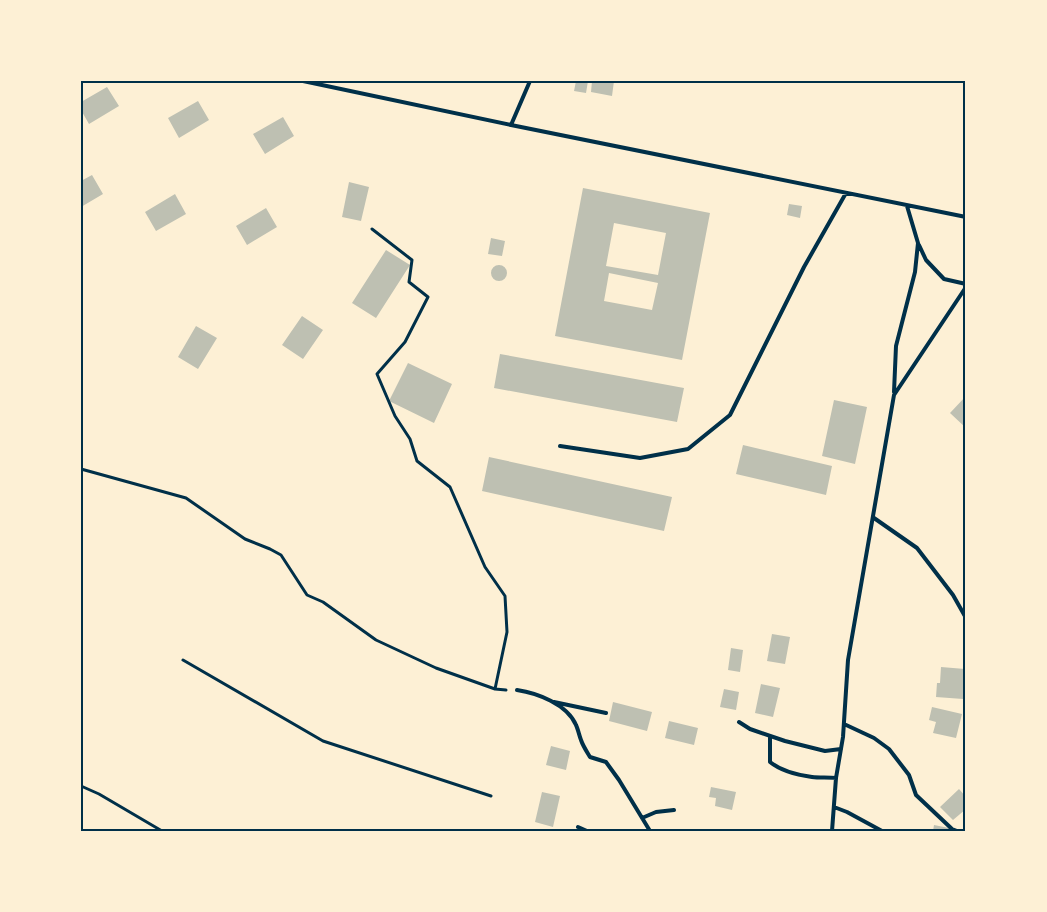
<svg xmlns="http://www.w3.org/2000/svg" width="1047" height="912" font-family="'Playfair Display',serif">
  <rect width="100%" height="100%" fill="#fdf0d5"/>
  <path fill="#bec0b2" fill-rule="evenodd" d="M576 81H588L586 93 574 91Z
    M592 81H614L612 96 591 92Z
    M107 87 119 106 89 124 81 110V102Z
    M198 101 209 120 179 138 168 118Z
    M283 117 294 136 265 154 253 134Z
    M92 175 103 194 81 207V181Z
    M349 182 369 187 361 221 342 217Z
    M583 188 710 213 682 360 555 336ZM614 223 666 233 658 275 606 266ZM609 273 658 283 652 310 604 301Z
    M175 194 186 214 156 231 145 212Z
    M789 204 802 206 800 218 787 215Z
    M266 208 277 227 247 245 236 226Z
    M491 238 505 241 502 256 488 254Z
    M386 250 410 265 376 318 352 303Z
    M491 273a8 8 0 1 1 16 0a8 8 0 1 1-16 0Z
    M302 316 323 330 303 359 282 345Z
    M196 326 217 338 198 369 178 357Z
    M500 354 684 388 677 422 494 388Z
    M408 363 452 384 434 423 389 401Z
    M966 396V428L950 413Z
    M834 400 867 407 855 464 822 456Z
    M743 445 832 466 826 495 736 474Z
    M489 457 672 497 664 531 482 491Z
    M772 634 790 637 785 664 767 661Z
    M731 648 743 650 740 672 728 670Z
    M941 667 965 669 963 699 936 697 937 683H940Z
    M761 684 780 688 773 717 755 713Z
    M724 689 739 692 736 710 720 707Z
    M613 702 652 712 647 731 609 721Z
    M932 707 962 714 956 738 933 733 936 722 929 720Z
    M669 721 698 728 694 745 665 738Z
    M551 746 570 751 566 770 546 765Z
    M711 787 736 792 732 810 715 806 716 798 709 797Z
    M959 789 966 797V809L953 820 940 807Z
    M542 792 560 796 553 827 535 822Z
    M934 825 949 828V831H933Z"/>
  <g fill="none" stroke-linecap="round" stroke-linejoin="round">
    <path stroke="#003049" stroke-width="3" d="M372 229 412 260 409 282 428 297 405 342 377 374 395 416 410 439 417 461 450 487 485 567 505 596 507 632 495 689
      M81 469 186 498 245 539 270 549 281 555 307 595 323 602 376 640 436 668 495 689 506 690
      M183 660 323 741 491 796
      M81 786 99 794 162 831"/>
    <path stroke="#003049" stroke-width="4" d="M303 81 511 125 966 217
      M511 125 530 81
      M919 245 926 260 944 279 966 284
      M894 392 896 346 915 272 918 243 907 206
      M560 446 640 458 688 449 730 415 804 267 846 193
      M874 518 917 548 953 595 966 618
      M517 690C537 693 567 704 576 725 578 729 579 735 581 740 583 746 587 752 590 757L606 762 619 780 650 831
      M554 702 606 713
      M739 722 750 729 785 741 825 751 841 749
      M844 724 874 738 889 749 909 775 916 795 952 829 957 831
      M770 736V762C781 771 797 775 812 777 820 778 828 777 836 778
      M834 807 847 812 882 831
      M642 818 656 812 674 810
      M578 827 587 831
      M832 831 836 778 843 737 848 660 894 395 966 287"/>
  </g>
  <rect width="1047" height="912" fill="none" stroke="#fdf0d5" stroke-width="165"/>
  <rect x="82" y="82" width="882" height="748" fill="none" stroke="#003049" stroke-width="2"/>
</svg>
